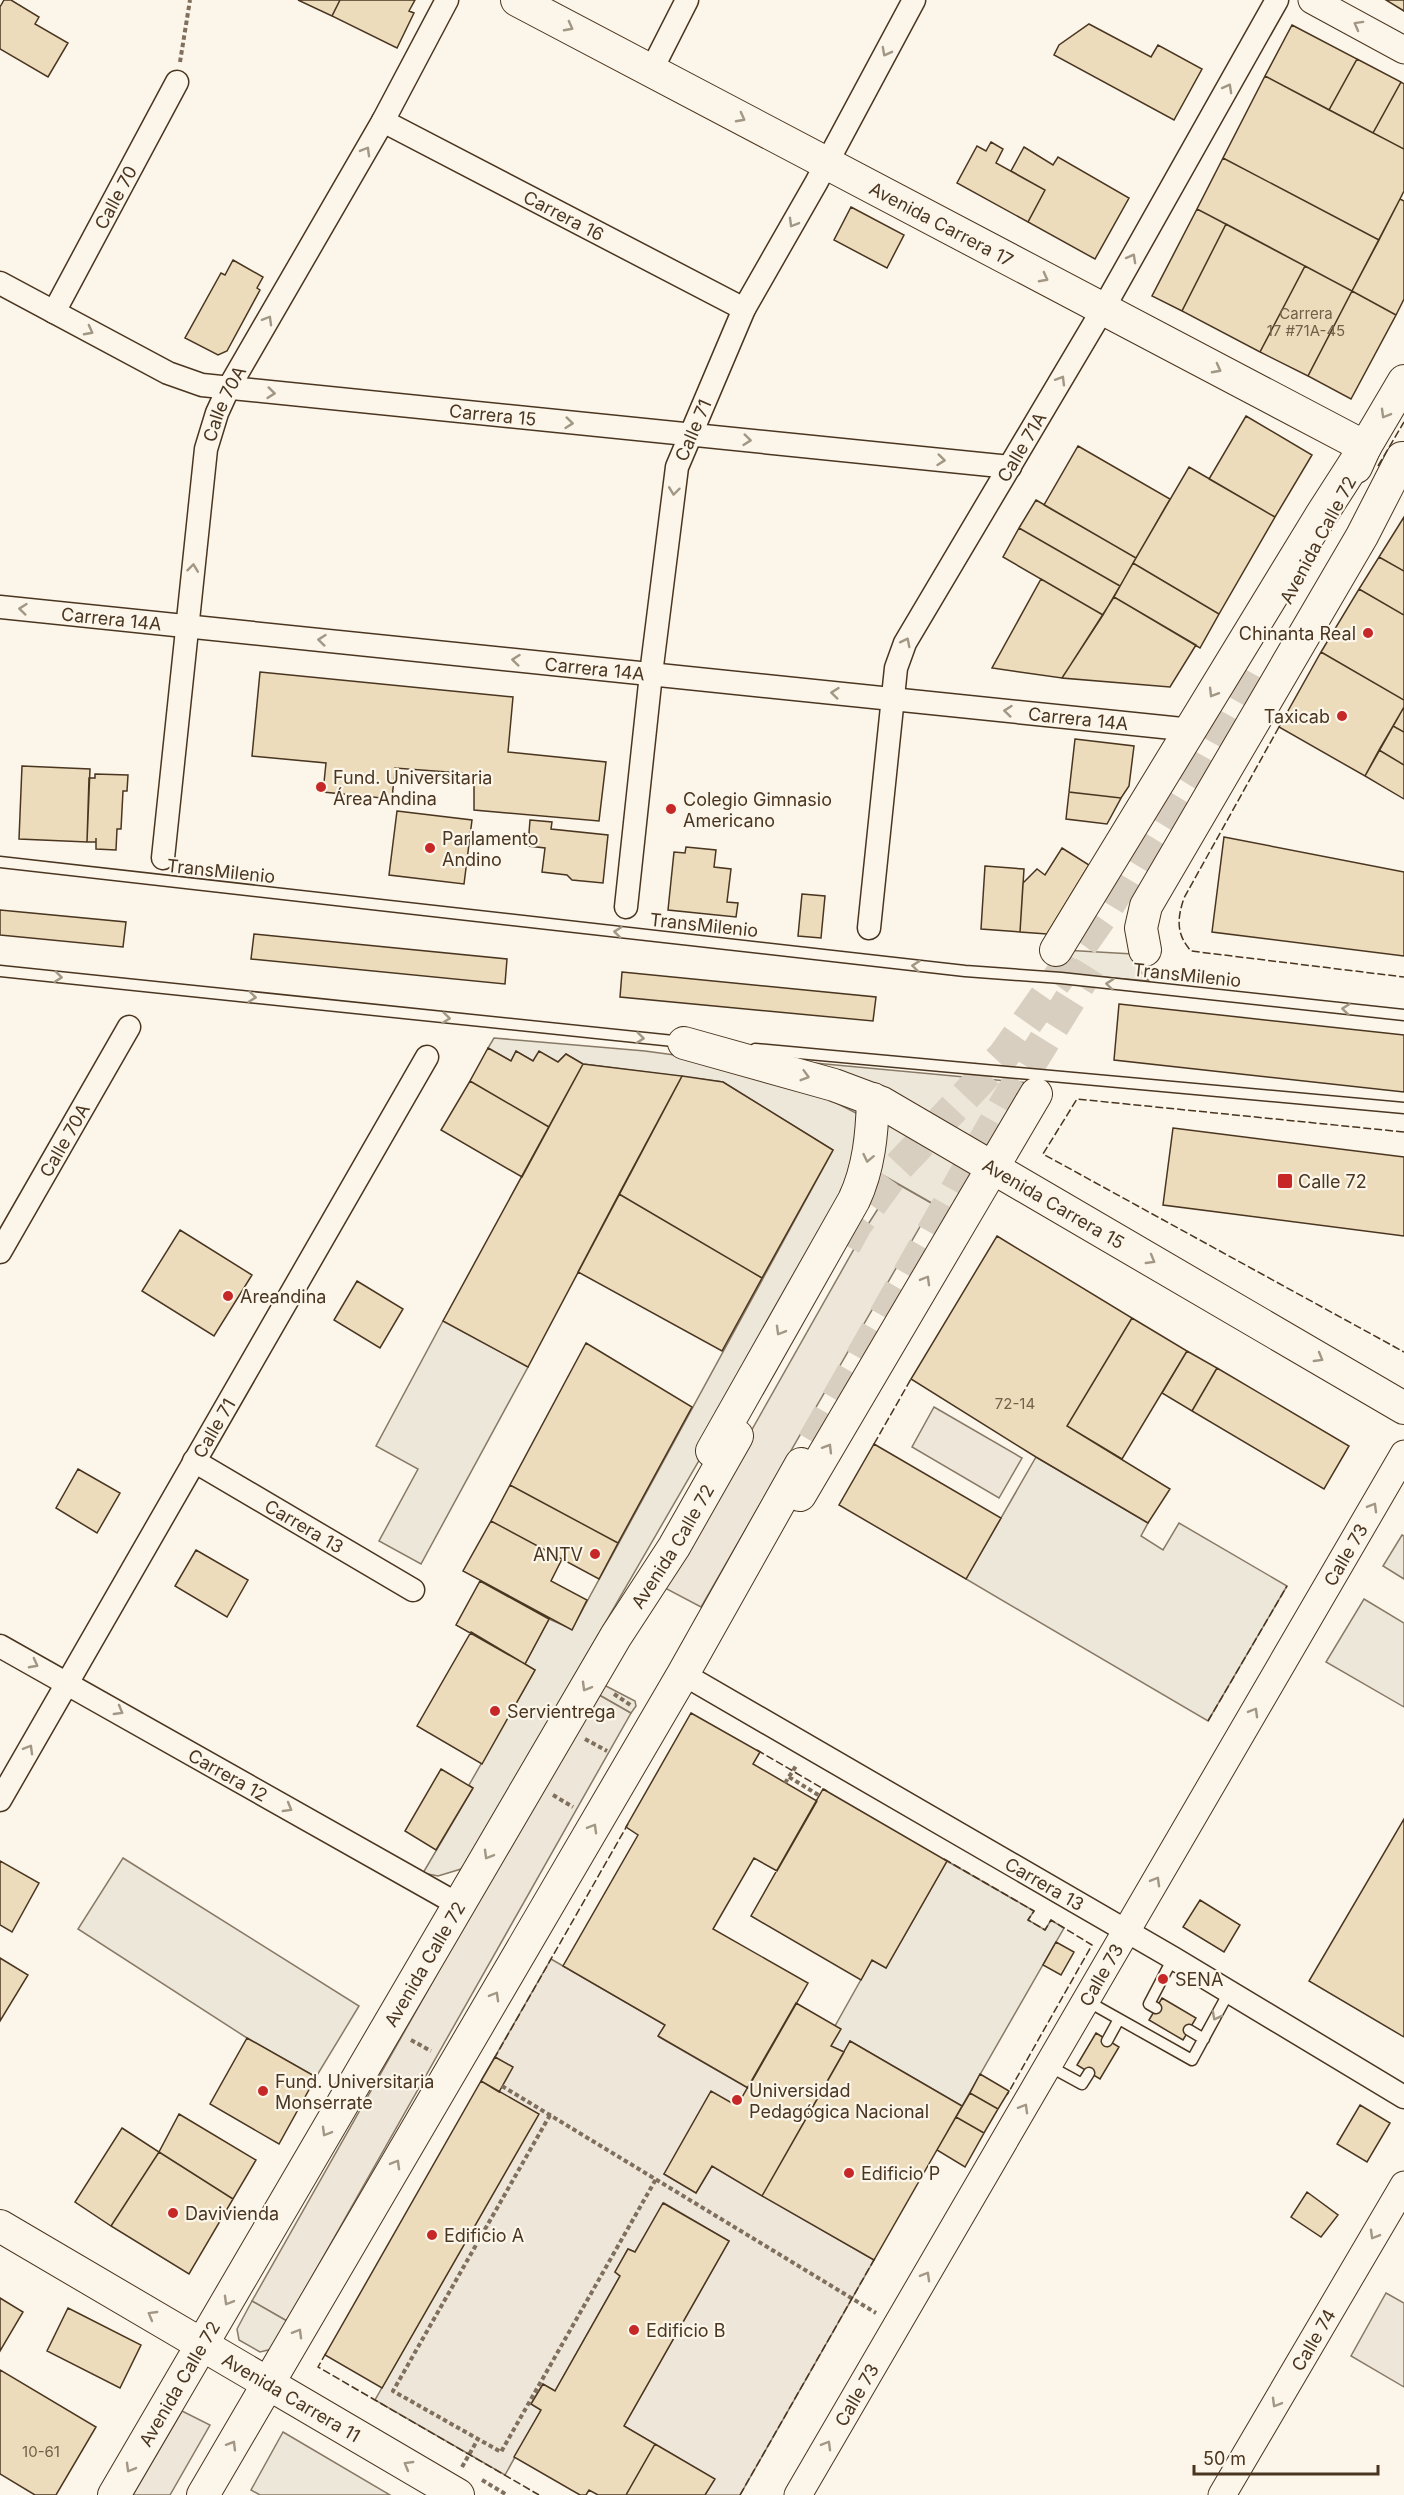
<svg xmlns="http://www.w3.org/2000/svg" width="1404" height="2495" font-family="Inter,sans-serif">
  <rect width="100%" height="100%" fill="#fbf6e9"/>
  <path fill="#ede6d9" stroke="#887966" stroke-width="1.5" d="M898 1184 933 1204 701 1607 663 1587 867 1226 881 1204Z
    M934 1407 1022 1458 999 1498 912 1447Z
    M596 1693 631 1713 287 2321 252 2301Z
    M551 1959 665 2025 659 2037 748 2088 737 2106 664 2174 696 2193 712 2166 874 2260 740 2495H705L714 2479 624 2426 729 2241 664 2203 635 2252 628 2249 615 2272 620 2276 555 2391 543 2384 531 2404 541 2410 505 2475 375 2400 538 2115 481 2081Z
    M1386 2293 1404 2303V2387L1351 2356Z
    M182 2411 210 2425 170 2495H133Z"/>
  <path fill="#ede7d9" stroke="#887966" stroke-width="1.5" d="M1063 950 1133 954 1142 973 1149 981 1046 972Z
    M494 1038 645 1051 704 1059 815 1092 858 1114 860 1154 756 1362 468 1860 461 1869 438 1876 423 1873 473 1788 469 1785 535 1670 525 1664 549 1619 572 1629 833 1150 723 1082 583 1064 566 1054 558 1062 533 1061 516 1051 511 1061 488 1048Z
    M793 1061 1029 1083 987 1150Z
    M882 1120 975 1173 951 1214 872 1169Z
    M443 1321 528 1367 421 1564 379 1541 418 1469 376 1446Z
    M1036 1457 1148 1523 1141 1536 1163 1550 1179 1523 1287 1586 1208 1721 966 1579Z
    M1402 1535 1404 1536V1579L1383 1566Z
    M1364 1599 1404 1623V1707L1326 1662Z
    M604 1685 635 1701 636 1706 631 1713 596 1693Z
    M123 1858 359 2006 316 2077 247 2038 78 1929Z
    M947 1861 1034 1911 1028 1920 1045 1930 1051 1920 1064 1928 962 2106 850 2041 844 2052 831 2046 835 2026 872 1960 886 1968Z
    M252 2301 287 2321 272 2348 268 2350 260 2352 239 2340 237 2329Z
    M283 2432 390 2495H260L251 2490Z"/>
  <path fill="#ecdcbc" stroke="#4a3520" stroke-width="1.5" d="M4 0H11L39 17 35 24 68 43 48 77 0 49V7Z
    M298 0H340L332 16Z
    M340 0H415L409 11 414 13 397 48 332 16Z
    M1386 0H1404V11Z
    M1089 24 1151 57 1158 45 1202 69 1174 120 1054 55 1059 45Z
    M1292 25 1357 59 1329 110 1265 76Z
    M1357 59 1401 82 1373 133 1329 110Z
    M1265 76 1404 149V191L1379 240 1223 158Z
    M1401 82 1404 84V149L1373 133Z
    M991 142 1003 149 996 163 1045 190 1028 222 957 183 977 146 986 151Z
    M1024 147 1053 165 1058 157 1129 198 1095 259 1028 222 1045 190 1011 171Z
    M1223 158 1379 240 1352 291 1197 209Z
    M1400 199 1404 201V299L1396 315 1352 291Z
    M851 207 904 235 887 268 834 240Z
    M1197 209 1226 224 1182 311 1152 296Z
    M1226 224 1305 266 1260 352 1182 311Z
    M233 260 263 277 257 288 260 290 227 351 218 355 185 338 221 273 225 275Z
    M1305 266 1352 291 1308 376 1260 352Z
    M1352 291 1396 315 1351 399 1308 376Z
    M1246 416 1312 455 1275 517 1209 479Z
    M1078 446 1170 499 1136 558 1044 505Z
    M1189 467 1275 517 1219 614 1133 563Z
    M1036 500 1136 558 1120 586 1019 528Z
    M1404 517V571L1379 557Z
    M1019 528 1120 586 1103 615 1003 557Z
    M1379 557 1404 571V615L1359 589Z
    M1133 563 1219 614 1200 648 1114 597Z
    M1041 579 1103 615 1062 678 992 668Z
    M1359 589 1404 615V700L1321 652Z
    M1114 597 1196 645 1170 687 1062 678Z
    M1321 652 1404 700V707L1365 776 1279 727Z
    M260 672 513 697 508 752 606 762 599 821 474 810V774L395 768 392 799 323 792 326 763 252 756Z
    M1404 707V732L1393 726Z
    M1393 726 1404 732V765L1379 750Z
    M1075 739 1134 746 1129 786 1121 798 1069 792Z
    M1379 750 1404 765V799L1365 776Z
    M22 766 90 769 87 842 19 839Z
    M95 774 128 775 127 791H123L121 829H117L116 850 96 849V838V842H87L89 778H95Z
    M1069 792 1121 798 1107 824 1066 819Z
    M397 811 472 820 464 884 389 875Z
    M530 820 552 822 551 829 608 835 603 883 572 880 567 875 542 872 545 848 528 846Z
    M1224 837 1404 872V956L1212 932Z
    M686 847 716 850 714 867 731 869 727 902 738 903 736 917 668 910 674 852 685 853Z
    M1062 848 1089 865 1047 934 1020 932 1023 883 1037 869 1045 875Z
    M985 866 1024 869 1020 932 981 929Z
    M802 894 825 896 821 938 798 936Z
    M0 910 126 922 123 947 0 935Z
    M254 934 507 959 505 984 251 959Z
    M622 972 876 997 873 1021 620 997Z
    M1119 1004 1404 1035V1092L1114 1060Z
    M488 1048 511 1061 516 1051 533 1061 539 1051 558 1062 566 1054 583 1064 549 1127 470 1081Z
    M583 1064 682 1076 528 1367 443 1321Z
    M682 1076 723 1082 833 1150 762 1278 619 1194Z
    M470 1081 549 1127 522 1177 441 1130Z
    M1173 1128 1404 1157V1236L1163 1205Z
    M619 1194 762 1278 722 1351 578 1272Z
    M180 1230 252 1275 214 1336 142 1291Z
    M997 1236 1132 1318 1067 1426 1170 1489 1148 1523 1036 1457 911 1379Z
    M357 1281 403 1309 380 1348 334 1320Z
    M1132 1318 1187 1351 1122 1459 1067 1426Z
    M586 1343 692 1407 618 1543 510 1485Z
    M1187 1351 1217 1368 1192 1411 1162 1393Z
    M1217 1368 1349 1446 1324 1489 1192 1411Z
    M874 1444 1001 1518 966 1579 839 1505Z
    M78 1469 120 1493 97 1533 56 1508Z
    M510 1485 618 1543 599 1579 491 1521Z
    M491 1521 562 1559 551 1581 587 1600 572 1630 463 1571Z
    M196 1550 248 1580 227 1617 175 1586Z
    M480 1581 549 1619 525 1664 456 1625Z
    M471 1632 535 1670 482 1764 417 1726Z
    M691 1713 760 1752 753 1764 817 1801 777 1871 754 1858 713 1929 808 1983 748 2088 658 2036 665 2025 563 1966 638 1835 626 1827Z
    M441 1769 473 1788 436 1850 405 1831Z
    M823 1789 947 1861 886 1968 872 1960 861 1980 751 1916Z
    M1404 1819V2037L1309 1981Z
    M0 1861 39 1883 12 1932 0 1925Z
    M1200 1900 1240 1925 1224 1952 1183 1927Z
    M1056 1942 1074 1952 1061 1975 1043 1965Z
    M0 1958 28 1975 0 2021Z
    M1162 1998 1196 2018 1183 2040 1149 2020Z
    M796 2003 841 2029 831 2046 844 2052 762 2196 712 2166 696 2193 664 2174 711 2091 737 2106Z
    M1096 2033 1119 2047 1100 2079 1077 2065Z
    M247 2038 316 2077 279 2144 210 2104Z
    M850 2041 962 2106 874 2260 762 2196Z
    M495 2057 513 2067 499 2092 481 2081Z
    M980 2074 1009 2091 998 2109 970 2093Z
    M481 2081 539 2114 382 2388 325 2355Z
    M970 2093 998 2109 984 2133 956 2117Z
    M1360 2105 1390 2123 1367 2162 1337 2144Z
    M179 2114 256 2160 233 2199 159 2152Z
    M956 2117 984 2133 965 2167 937 2150Z
    M122 2128 159 2152 111 2226 75 2202Z
    M159 2152 233 2199 189 2274 111 2226Z
    M1307 2192 1338 2215 1321 2237 1291 2217Z
    M663 2203 729 2241 624 2426 655 2444 626 2495H598L589 2490 586 2495H580L514 2457 541 2410 531 2404 543 2384 555 2391 620 2276 615 2272 628 2249 635 2252Z
    M0 2298 23 2312 0 2351Z
    M68 2308 141 2345 120 2388 47 2351Z
    M0 2370 96 2427 56 2495H35L0 2474Z
    M655 2444 715 2479 705 2495H626Z"/>
  <g fill="none" stroke-linecap="round" stroke-linejoin="round">
    <path stroke="#d8cfc1" stroke-width="32" stroke-dasharray="32 16" stroke-linecap="butt" d="M845 1245 856 1225 899 1166 1004 1055 1104 913 1192 767 1247 668
      M813 1442 1007 1101 1090 967"/>
    <defs>
      <path id="service" d="M0 862 965 971 1061 978 1404 1015
        M0 971 683 1042
        M755 1049 1404 1108
        M1087 2001 1192 2060 1229 1992
        M1156 2008 1149 2004 1173 1958
        M1189 2030 1204 2039
        M1107 2041 1119 2019
        M1049 2066 1082 2084 1089 2073"/>
      <g id="minor">
        <path d="M651 71 687 0"/>
        <path id="s1" d="M383 121 744 309"/>
        <path id="s2" d="M0 283 168 373 202 385 1010 467"/>
        <path id="s3" d="M54 312 177 82"/>
        <path id="s4" d="M0 607 1192 730"/>
        <path id="s5" d="M163 858 206 449 217 413 228 389 383 121 447 0"/>
        <path id="s6" d="M626 907 651 674 677 467 744 309 816 183 914 0"/>
        <path id="s7" d="M869 928 896 668 905 643 1103 309 1277 0"/>
        <path id="s8" d="M0 1252 129 1027"/>
        <path id="s9" d="M194 1461 413 1590"/>
        <path id="s10" d="M0 1646 459 1905"/>
        <path id="s11" d="M683 1674 1173 1958 1404 2097"/>
        <path id="s12" d="M0 1800 427 1057"/>
      </g>
      <g id="tertiary">
        <path d="M1312 0 1404 50"/>
        <path id="s13" d="M798 2495 1404 1454"/>
        <path id="s14" d="M1222 2495 1404 2185"/>
      </g>
      <g id="secondary">
        <path id="s15" d="M517 0 1365 447"/>
        <path d="M1356 467 1365 447 1404 381"/>
        <path d="M1056 950 1320 517 1365 447"/>
        <path d="M1145 950 1141 928 1146 906 1362 536 1402 458"/>
        <path id="s16" d="M684 1043 834 1085 882 1103 1404 1408"/>
        <path d="M712 1451 854 1200C869 1168 872 1134 873 1099"/>
        <path d="M800 1495 1036 1094"/>
        <path id="s17" d="M0 2226 458 2495"/>
        <path id="s18" d="M114 2495 616 1636 674 1547 737 1436"/>
        <path d="M203 2495 683 1674 801 1464"/>
      </g>
    </defs>
    <use href="#service" stroke="#4a3520" stroke-width="13"/>
    <use href="#minor" stroke="#4a3520" stroke-width="25"/>
    <use href="#tertiary" stroke="#4a3520" stroke-width="29"/>
    <use href="#secondary" stroke="#4a3520" stroke-width="34"/>
    <path stroke="#7f6f5c" stroke-width="4" stroke-dasharray="4.5 3" stroke-linecap="butt" d="M180 62 190 0
      M614 1694 632 1706
      M585 1739 607 1751
      M789 1777 820 1796
      M785 1783 796 1766
      M553 1795 573 1807
      M411 2040 431 2051
      M502 2086 876 2313
      M550 2115 393 2391 501 2452 656 2179
      M462 2467 478 2439
      M482 2480 507 2495"/>
    <use href="#service" stroke="#fbf6e9" stroke-width="10"/>
    <use href="#minor" stroke="#fbf6e9" stroke-width="22"/>
    <use href="#tertiary" stroke="#fbf6e9" stroke-width="27"/>
    <use href="#secondary" stroke="#fbf6e9" stroke-width="32"/>
    <path stroke="#4a3520" stroke-width="1.5" stroke-dasharray="8 3" stroke-linecap="butt" d="M1378 466 1404 422
      M1279 727 1184 898C1177 919 1176 934 1191 951L1404 977
      M1404 1132 1077 1099 1043 1154 1404 1352
      M874 1444 911 1379
      M1208 1721 1287 1586
      M757 1750 827 1791
      M944 1859 1034 1911 1028 1920 1045 1930 1051 1920 1092 1945 1007 2095
      M494 2059 628 1824
      M326 2353 318 2367 539 2495
      M740 2495 875 2258"/>
  </g>
  <defs><path id="oneway-chevron" d="M-2-3.5L2.5 0L-2 3.5" fill="none" stroke-width="1.6" stroke-linecap="round" stroke-linejoin="round" transform="scale(1.5)"/></defs>
  <g stroke="#a29684">
    <use href="#oneway-chevron" transform="translate(1358 25) rotate(-151)"/>
    <use href="#oneway-chevron" transform="translate(569 27) rotate(28)"/>
    <use href="#oneway-chevron" transform="translate(886 52) rotate(118)"/>
    <use href="#oneway-chevron" transform="translate(1228 88) rotate(-61)"/>
    <use href="#oneway-chevron" transform="translate(741 118) rotate(28)"/>
    <use href="#oneway-chevron" transform="translate(366 151) rotate(-60)"/>
    <use href="#oneway-chevron" transform="translate(793 223) rotate(120)"/>
    <use href="#oneway-chevron" transform="translate(1132 258) rotate(-61)"/>
    <use href="#oneway-chevron" transform="translate(1044 278) rotate(28)"/>
    <use href="#oneway-chevron" transform="translate(268 320) rotate(-60)"/>
    <use href="#oneway-chevron" transform="translate(89 331) rotate(28)"/>
    <use href="#oneway-chevron" transform="translate(1217 369) rotate(28)"/>
    <use href="#oneway-chevron" transform="translate(1061 380) rotate(-59)"/>
    <use href="#oneway-chevron" transform="translate(271 393) rotate(6)"/>
    <use href="#oneway-chevron" transform="translate(1385 414) rotate(120)"/>
    <use href="#oneway-chevron" transform="translate(569 423) rotate(6)"/>
    <use href="#oneway-chevron" transform="translate(747 440) rotate(6)"/>
    <use href="#oneway-chevron" transform="translate(941 460) rotate(6)"/>
    <use href="#oneway-chevron" transform="translate(674 491) rotate(97)"/>
    <use href="#oneway-chevron" transform="translate(193 568) rotate(-83)"/>
    <use href="#oneway-chevron" transform="translate(23 609) rotate(-174)"/>
    <use href="#oneway-chevron" transform="translate(322 640) rotate(-174)"/>
    <use href="#oneway-chevron" transform="translate(906 642) rotate(-63)"/>
    <use href="#oneway-chevron" transform="translate(516 660) rotate(-174)"/>
    <use href="#oneway-chevron" transform="translate(835 693) rotate(-174)"/>
    <use href="#oneway-chevron" transform="translate(1213 693) rotate(121)"/>
    <use href="#oneway-chevron" transform="translate(1008 711) rotate(-174)"/>
    <use href="#oneway-chevron" transform="translate(618 932) rotate(-174)"/>
    <use href="#oneway-chevron" transform="translate(916 966) rotate(-174)"/>
    <use href="#oneway-chevron" transform="translate(58 977) rotate(6)"/>
    <use href="#oneway-chevron" transform="translate(1110 984) rotate(-174)"/>
    <use href="#oneway-chevron" transform="translate(252 997) rotate(6)"/>
    <use href="#oneway-chevron" transform="translate(1346 1009) rotate(-174)"/>
    <use href="#oneway-chevron" transform="translate(446 1018) rotate(6)"/>
    <use href="#oneway-chevron" transform="translate(640 1038) rotate(6)"/>
    <use href="#oneway-chevron" transform="translate(805 1076) rotate(16)"/>
    <use href="#oneway-chevron" transform="translate(868 1158) rotate(102)"/>
    <use href="#oneway-chevron" transform="translate(1151 1260) rotate(30)"/>
    <use href="#oneway-chevron" transform="translate(926 1280) rotate(-60)"/>
    <use href="#oneway-chevron" transform="translate(780 1331) rotate(120)"/>
    <use href="#oneway-chevron" transform="translate(1319 1358) rotate(30)"/>
    <use href="#oneway-chevron" transform="translate(828 1448) rotate(-59)"/>
    <use href="#oneway-chevron" transform="translate(1373 1507) rotate(-60)"/>
    <use href="#oneway-chevron" transform="translate(34 1664) rotate(28)"/>
    <use href="#oneway-chevron" transform="translate(586 1687) rotate(120)"/>
    <use href="#oneway-chevron" transform="translate(119 1711) rotate(30)"/>
    <use href="#oneway-chevron" transform="translate(1254 1712) rotate(-60)"/>
    <use href="#oneway-chevron" transform="translate(29 1749) rotate(-60)"/>
    <use href="#oneway-chevron" transform="translate(288 1808) rotate(30)"/>
    <use href="#oneway-chevron" transform="translate(593 1828) rotate(-60)"/>
    <use href="#oneway-chevron" transform="translate(488 1855) rotate(120)"/>
    <use href="#oneway-chevron" transform="translate(1156 1881) rotate(-60)"/>
    <use href="#oneway-chevron" transform="translate(495 1996) rotate(-60)"/>
    <use href="#oneway-chevron" transform="translate(1216 2016) rotate(118)"/>
    <use href="#oneway-chevron" transform="translate(1024 2108) rotate(-60)"/>
    <use href="#oneway-chevron" transform="translate(326 2132) rotate(120)"/>
    <use href="#oneway-chevron" transform="translate(396 2164) rotate(-60)"/>
    <use href="#oneway-chevron" transform="translate(1374 2235) rotate(120)"/>
    <use href="#oneway-chevron" transform="translate(926 2276) rotate(-60)"/>
    <use href="#oneway-chevron" transform="translate(228 2301) rotate(120)"/>
    <use href="#oneway-chevron" transform="translate(152 2315) rotate(-150)"/>
    <use href="#oneway-chevron" transform="translate(298 2333) rotate(-60)"/>
    <use href="#oneway-chevron" transform="translate(1276 2403) rotate(120)"/>
    <use href="#oneway-chevron" transform="translate(232 2445) rotate(-59)"/>
    <use href="#oneway-chevron" transform="translate(827 2445) rotate(-60)"/>
    <use href="#oneway-chevron" transform="translate(408 2465) rotate(-150)"/>
    <use href="#oneway-chevron" transform="translate(130 2468) rotate(120)"/>
  </g>
  <g fill="#c62828" stroke="#fbf6e9" stroke-width="2">
    <circle cx="1368" cy="633" r="6"/>
    <circle cx="1342" cy="716" r="6"/>
    <circle cx="321" cy="787" r="6"/>
    <circle cx="671" cy="809" r="6"/>
    <circle cx="430" cy="848" r="6"/>
    <rect x="1277" y="1173" width="16" height="16" rx="3"/>
    <circle cx="228" cy="1296" r="6"/>
    <circle cx="595" cy="1554" r="6"/>
    <circle cx="495" cy="1711" r="6"/>
    <circle cx="1163" cy="1979" r="6"/>
    <circle cx="263" cy="2091" r="6"/>
    <circle cx="737" cy="2100" r="6"/>
    <circle cx="849" cy="2173" r="6"/>
    <circle cx="173" cy="2213" r="6"/>
    <circle cx="432" cy="2235" r="6"/>
    <circle cx="634" cy="2330" r="6"/>
  </g>
  <g text-anchor="middle" dominant-baseline="central" stroke-width="4.5" stroke-linejoin="round" paint-order="stroke">
    <g font-size="15" fill="#725f47">
      <text x="1306" y="313">Carrera<tspan x="1306" dy="17">17 #71A-45</tspan></text>
      <text x="1015" y="1403">72-14</text>
      <text x="41" y="2451">10-61</text>
    </g>
    <g font-size="18" fill="#4a3520" stroke="#fbf6e9">
      <text stroke="none"><textPath href="#s3" startOffset="130">Calle 70</textPath></text>
      <text stroke="none"><textPath href="#s1" startOffset="204">Carrera 16</textPath></text>
      <text stroke="none"><textPath href="#s15" startOffset="480">Avenida Carrera 17</textPath></text>
      <text stroke="none"><textPath href="#s5" startOffset="460">Calle 70A</textPath></text>
      <text stroke="none"><textPath href="#s2" startOffset="519">Carrera 15</textPath></text>
      <text stroke="none"><textPath href="#s6" startOffset="483">Calle 71</textPath></text>
      <text stroke="none"><textPath href="#s7" startOffset="516">Calle 71A</textPath></text>
      <text transform="translate(1318 540) rotate(-62)">Avenida Calle 72</text>
      <text stroke="none"><textPath href="#s4" startOffset="112">Carrera 14A</textPath></text>
      <text stroke="none"><textPath href="#s4" startOffset="598">Carrera 14A</textPath></text>
      <text stroke="none"><textPath href="#s4" startOffset="1084">Carrera 14A</textPath></text>
      <text transform="translate(221 871) rotate(6)">TransMilenio</text>
      <text transform="translate(704 925) rotate(6)">TransMilenio</text>
      <text transform="translate(1187 975) rotate(6)">TransMilenio</text>
      <text stroke="none"><textPath href="#s8" startOffset="129">Calle 70A</textPath></text>
      <text stroke="none"><textPath href="#s16" startOffset="406">Avenida Carrera 15</textPath></text>
      <text stroke="none"><textPath href="#s12" startOffset="429">Calle 71</textPath></text>
      <text stroke="none"><textPath href="#s9" startOffset="128">Carrera 13</textPath></text>
      <text stroke="none"><textPath href="#s18" startOffset="1101">Avenida Calle 72</textPath></text>
      <text stroke="none"><textPath href="#s13" startOffset="1088">Calle 73</textPath></text>
      <text stroke="none"><textPath href="#s10" startOffset="262">Carrera 12</textPath></text>
      <text stroke="none"><textPath href="#s11" startOffset="418">Carrera 13</textPath></text>
      <text stroke="none"><textPath href="#s18" startOffset="615">Avenida Calle 72</textPath></text>
      <text stroke="none"><textPath href="#s13" startOffset="602">Calle 73</textPath></text>
      <text stroke="none"><textPath href="#s14" startOffset="180">Calle 74</textPath></text>
      <text stroke="none"><textPath href="#s18" startOffset="129">Avenida Calle 72</textPath></text>
      <text stroke="none"><textPath href="#s13" startOffset="116">Calle 73</textPath></text>
      <text stroke="none"><textPath href="#s17" startOffset="338">Avenida Carrera 11</textPath></text>
    </g>
    <g font-size="18" fill="#4a3520" stroke="#fbf6e9" text-anchor="start">
      <text x="1356" y="633" text-anchor="end">Chinanta Real</text>
      <text x="1330" y="716" text-anchor="end">Taxicab</text>
      <text x="333" y="777">Fund. Universitaria<tspan x="333" dy="21">Área Andina</tspan></text>
      <text x="683" y="799">Colegio Gimnasio<tspan x="683" dy="21">Americano</tspan></text>
      <text x="442" y="838">Parlamento<tspan x="442" dy="21">Andino</tspan></text>
      <text x="1298" y="1181">Calle 72</text>
      <text x="240" y="1296">Areandina</text>
      <text x="583" y="1554" text-anchor="end">ANTV</text>
      <text x="507" y="1711">Servientrega</text>
      <text x="1175" y="1979">SENA</text>
      <text x="275" y="2081">Fund. Universitaria<tspan x="275" dy="21">Monserrate</tspan></text>
      <text x="749" y="2090">Universidad<tspan x="749" dy="21">Pedagógica Nacional</tspan></text>
      <text x="861" y="2173">Edificio P</text>
      <text x="185" y="2213">Davivienda</text>
      <text x="444" y="2235">Edificio A</text>
      <text x="646" y="2330">Edificio B</text>
    </g>
  </g>
  <path d="M1194 2465v9h184v-9" fill="none" stroke="#4a3520" stroke-width="3"/>
  <text x="1203" y="2465" font-size="18" fill="#4a3520" stroke="#fbf6e9" stroke-width="4.5" paint-order="stroke">50 m</text>
</svg>
